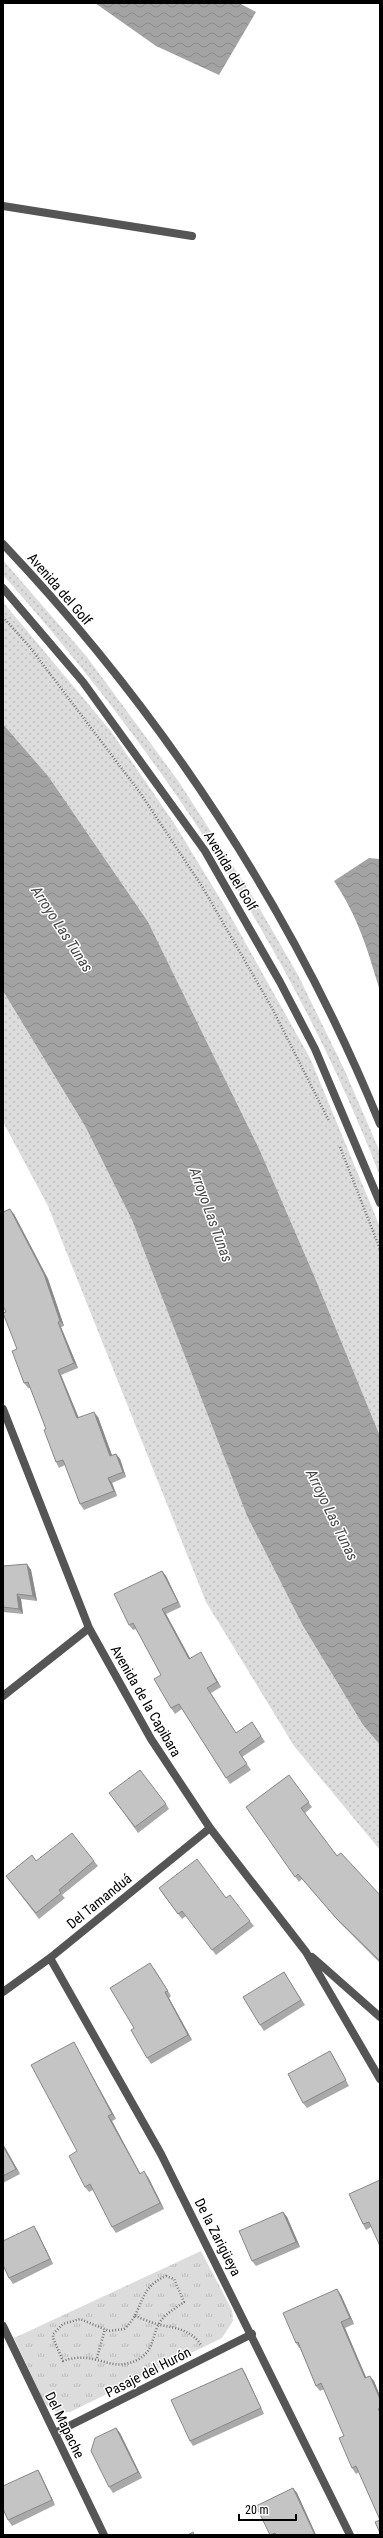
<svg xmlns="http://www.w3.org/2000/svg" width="383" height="2538" font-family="'Roboto Condensed',sans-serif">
  <defs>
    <pattern id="grass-dots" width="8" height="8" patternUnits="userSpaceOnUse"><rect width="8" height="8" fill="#dcdcdc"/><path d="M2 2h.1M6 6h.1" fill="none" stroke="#bbb" stroke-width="1.8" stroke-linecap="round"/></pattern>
    <pattern id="park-tufts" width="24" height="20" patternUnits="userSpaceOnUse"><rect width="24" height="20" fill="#dcdcdc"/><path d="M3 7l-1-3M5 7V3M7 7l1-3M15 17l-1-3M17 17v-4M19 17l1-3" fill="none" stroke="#bbb"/></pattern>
    <pattern id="water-waves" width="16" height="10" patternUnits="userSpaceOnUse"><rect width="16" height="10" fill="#a3a3a3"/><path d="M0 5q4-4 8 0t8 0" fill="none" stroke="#8b8b8b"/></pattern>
  </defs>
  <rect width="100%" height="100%" fill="#fff"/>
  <path fill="url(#grass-dots)" d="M3 560 87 657 179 782 253 897 298 975 344 1069 380 1152V1176C294 954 161 753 3 575Z
    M3 602 110 730 174 823 227 910 310 1058 380 1227V1436L318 1285 48 776 3 724Z
    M3 991 85 1126 132 1220 247 1516 303 1626 363 1725 380 1745V1850L294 1746 206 1602 48 1206 3 1122Z"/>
  <path fill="url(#park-tufts)" d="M201 2251 232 2310 233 2321 222 2338 70 2412C58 2414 51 2411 44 2402L14 2338Z"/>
  <path fill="url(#water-waves)" d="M95 3H239L256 12 219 75 156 46Z
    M3 724 48 776 148 922 260 1151 318 1285 380 1436V1745L363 1725 303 1626 247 1516 132 1220 85 1126 3 991Z
    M369 858 380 859V991C367 948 359 919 334 881Z"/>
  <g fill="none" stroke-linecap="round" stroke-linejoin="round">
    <path stroke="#777" stroke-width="2.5" stroke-dasharray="1 2" stroke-linecap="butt" d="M3 617 29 646 141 794 203 888 272 1008 329 1121
      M340 1147 380 1249
      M166 2276 174 2279 184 2302C176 2308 165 2314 160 2322 151 2336 155 2351 137 2360 109 2374 96 2349 63 2361L53 2338V2334L63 2324 80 2319 109 2331 124 2329C145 2311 136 2289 166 2276Z
      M135 2316C143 2319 152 2323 160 2325 177 2328 191 2330 202 2346
      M97 2358 105 2329"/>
    <path stroke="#555" stroke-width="8" d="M3 206 192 236
      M3 1409 89 1628 151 1739 210 1828 306 1952 380 2079
      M3 1696 89 1628
      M312 1957 380 2017
      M50 1958 161 2154 350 2535
      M3 1992 50 1958 210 1828
      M3 2326 104 2535
      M55 2433 252 2334"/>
    <path stroke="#555" stroke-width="8" d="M3 544C161 711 293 910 380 1124
      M3 588 83 682 205 851 280 982 315 1049 380 1203"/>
  </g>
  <path fill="#a9a9a9" d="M14 1214 48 1279 64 1326 61 1327 78 1368 61 1375 78 1418 98 1417 112 1455 116 1454 120 1459 126 1477 112 1483 117 1496 84 1510 80 1504 65 1465 59 1468 56 1462 46 1429 30 1388H28L24 1383 17 1349 6 1312Z
    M27 1564 31 1570 37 1601 21 1599 23 1614 3 1612V1566Z
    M162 1571 166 1576 181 1607 166 1614 190 1658H204L221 1687 211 1693 236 1733 252 1722 265 1742 242 1757 251 1770 230 1784 182 1709 175 1714 171 1708 161 1675 136 1629 133 1630 129 1625Z
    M289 1775 312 1807 305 1813 337 1856 380 1895V1963L340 1923 302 1879 299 1882 246 1807Z
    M113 1798 166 1804 169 1809 138 1833Z
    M36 1861H94L98 1866 62 1895 65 1898 39 1919 6 1876Z
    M162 1893 226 1898 250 1921 254 1926 216 1955 186 1916 182 1919Z
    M154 1968 171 1996 169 1998 192 2040 151 2064 147 2058 134 2028Z
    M284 1972 305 2005 264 2031 260 2025Z
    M77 2048 116 2119 112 2121 140 2173 148 2177 164 2209 116 2233 112 2227 93 2190 89 2192 85 2187Z
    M330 2051 334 2057 349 2086 307 2108 303 2103Z
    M3 2144 20 2174 3 2183Z
    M380 2180 371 2227 366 2230 363 2224Z
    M283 2212 287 2217 300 2247 256 2266 252 2261Z
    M37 2231 53 2264 13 2284 9 2278Z
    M337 2289 341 2295 354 2324 345 2328 366 2378 374 2381 380 2396V2533V2520L359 2472 356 2474 352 2468 344 2436 324 2389 320 2391 316 2386 300 2348H299L296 2343Z
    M242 2368 245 2373 264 2414 193 2446 190 2441Z
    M116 2428 120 2433 142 2478 113 2493 109 2487Z
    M38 2470 41 2475 55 2505 12 2526 8 2520Z
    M293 2488 297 2493 316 2535H270Z"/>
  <path fill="#898989" d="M10 1209 14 1214 48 1279 64 1326 60 1321Z
    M58 1322 61 1327 78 1368 74 1363Z
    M58 1370 61 1375 81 1423 77 1418Z
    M94 1412 98 1417 114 1461 110 1456Z
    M116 1454 120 1459 126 1477 123 1472Z
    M108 1478 112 1483 117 1496 114 1491Z
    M27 1564 31 1570 37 1601 33 1596Z
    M162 1571 166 1576 181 1607 178 1602Z
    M17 1594 21 1599 23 1614 19 1609Z
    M162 1609 166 1614 193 1664 189 1659Z
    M201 1652 204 1658 221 1687 217 1682Z
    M165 1992 169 1998 192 2040 188 2035Z
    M74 2042 77 2048 116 2119 112 2114Z
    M108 2116 112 2121 143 2179 140 2174Z
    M3 2144 20 2174 16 2169 3 2146Z
    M144 2171 148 2177 164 2209 160 2203Z
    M283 2212 287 2217 300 2247 296 2242Z
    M34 2226 37 2231 53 2264 50 2259Z
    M337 2289 341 2295 354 2324 350 2318Z
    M341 2322 345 2328 369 2384 365 2378Z
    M242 2368 245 2373 264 2414 261 2408Z
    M370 2376 374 2381 380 2396V2399Z
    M116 2428 120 2433 142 2478 138 2472Z
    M38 2470 41 2475 55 2505 52 2500Z
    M293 2488 297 2493 316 2535H315Z"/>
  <path fill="#c4c4c4" stroke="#898989" d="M10 1209 44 1274 60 1321 58 1322 74 1363 58 1370 77 1418 94 1412 110 1456 116 1454 123 1472 108 1478 114 1491 80 1504 63 1460 56 1462 44 1430 46 1429 28 1382 24 1383 12 1351 17 1349 3 1313 6 1312 3 1306V1212Z
    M27 1564 33 1596 17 1594 19 1609 3 1607V1566Z
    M162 1571 178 1602 162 1609 189 1659 201 1652 217 1682 207 1688 236 1733 252 1722 261 1736 239 1752 247 1764 226 1778 179 1704 171 1708 154 1679 161 1675 133 1623 129 1625 114 1594Z
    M140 1770 166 1804 135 1827 109 1793Z
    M289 1775 309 1802 301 1808 337 1856 341 1853 380 1895V1961L336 1918 298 1874 295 1877 246 1807Z
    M72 1833 94 1861 59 1890 61 1893 36 1913 6 1876 32 1855 36 1861Z
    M197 1859 226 1898 230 1895 250 1921 212 1950 182 1911 178 1914 159 1888Z
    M150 1963 168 1991 165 1992 188 2035 147 2058 131 2030 134 2028 110 1988Z
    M284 1972 301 2000 260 2025 243 1997Z
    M74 2042 112 2114 108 2116 140 2174 144 2171 160 2203 112 2227 90 2184 85 2187 69 2156 77 2151 31 2065Z
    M330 2051 346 2080 303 2103 288 2074Z
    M3 2146 16 2169 3 2176Z
    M380 2180V2246L369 2222 363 2224 349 2194Z
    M283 2212 296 2242 252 2261 239 2231Z
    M34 2226 50 2259 9 2278 3 2265V2241Z
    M337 2289 350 2318 341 2322 365 2378 370 2376 380 2399V2408L378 2409 380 2412V2533L375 2522 380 2520 356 2466 352 2468 339 2438 344 2436 321 2383 316 2386 298 2342 296 2343 283 2313Z
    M242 2368 261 2408 190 2441 171 2400Z
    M116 2428 138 2472 109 2487 91 2451 95 2438Z
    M38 2470 52 2500 8 2520 3 2509V2486Z
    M293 2488 315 2535H276L275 2533 270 2535 256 2506Z
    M193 2532 194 2535H188Z"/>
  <g text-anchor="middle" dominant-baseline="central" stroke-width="3" stroke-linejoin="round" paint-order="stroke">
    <g font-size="14" fill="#000" stroke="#fff">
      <text transform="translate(60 589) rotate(49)">Avenida del Golf</text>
      <text transform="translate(231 871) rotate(59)">Avenida del Golf</text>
      <text transform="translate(146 1701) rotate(60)">Avenida de la Capibara</text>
      <text transform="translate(99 1901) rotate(-39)">Del Tamanduá</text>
      <text transform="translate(218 2237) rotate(63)">De la Zarigüeya</text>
      <text transform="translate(148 2372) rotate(-27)">Pasaje del Hurón</text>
      <text transform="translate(65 2425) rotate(64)">Del Mapache</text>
    </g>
    <g font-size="15" font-style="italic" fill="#444" stroke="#fff">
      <text transform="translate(62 929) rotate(57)">Arroyo Las Tunas</text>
      <text transform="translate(211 1215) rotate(70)">Arroyo Las Tunas</text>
      <text transform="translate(332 1515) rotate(64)">Arroyo Las Tunas</text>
    </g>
  </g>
  <rect width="383" height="2538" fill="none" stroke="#000000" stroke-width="8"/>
  <path d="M239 2514v6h57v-6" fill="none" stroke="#000000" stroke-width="2"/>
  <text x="245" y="2514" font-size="12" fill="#000000" stroke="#ffffff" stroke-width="3" paint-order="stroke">20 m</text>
</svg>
